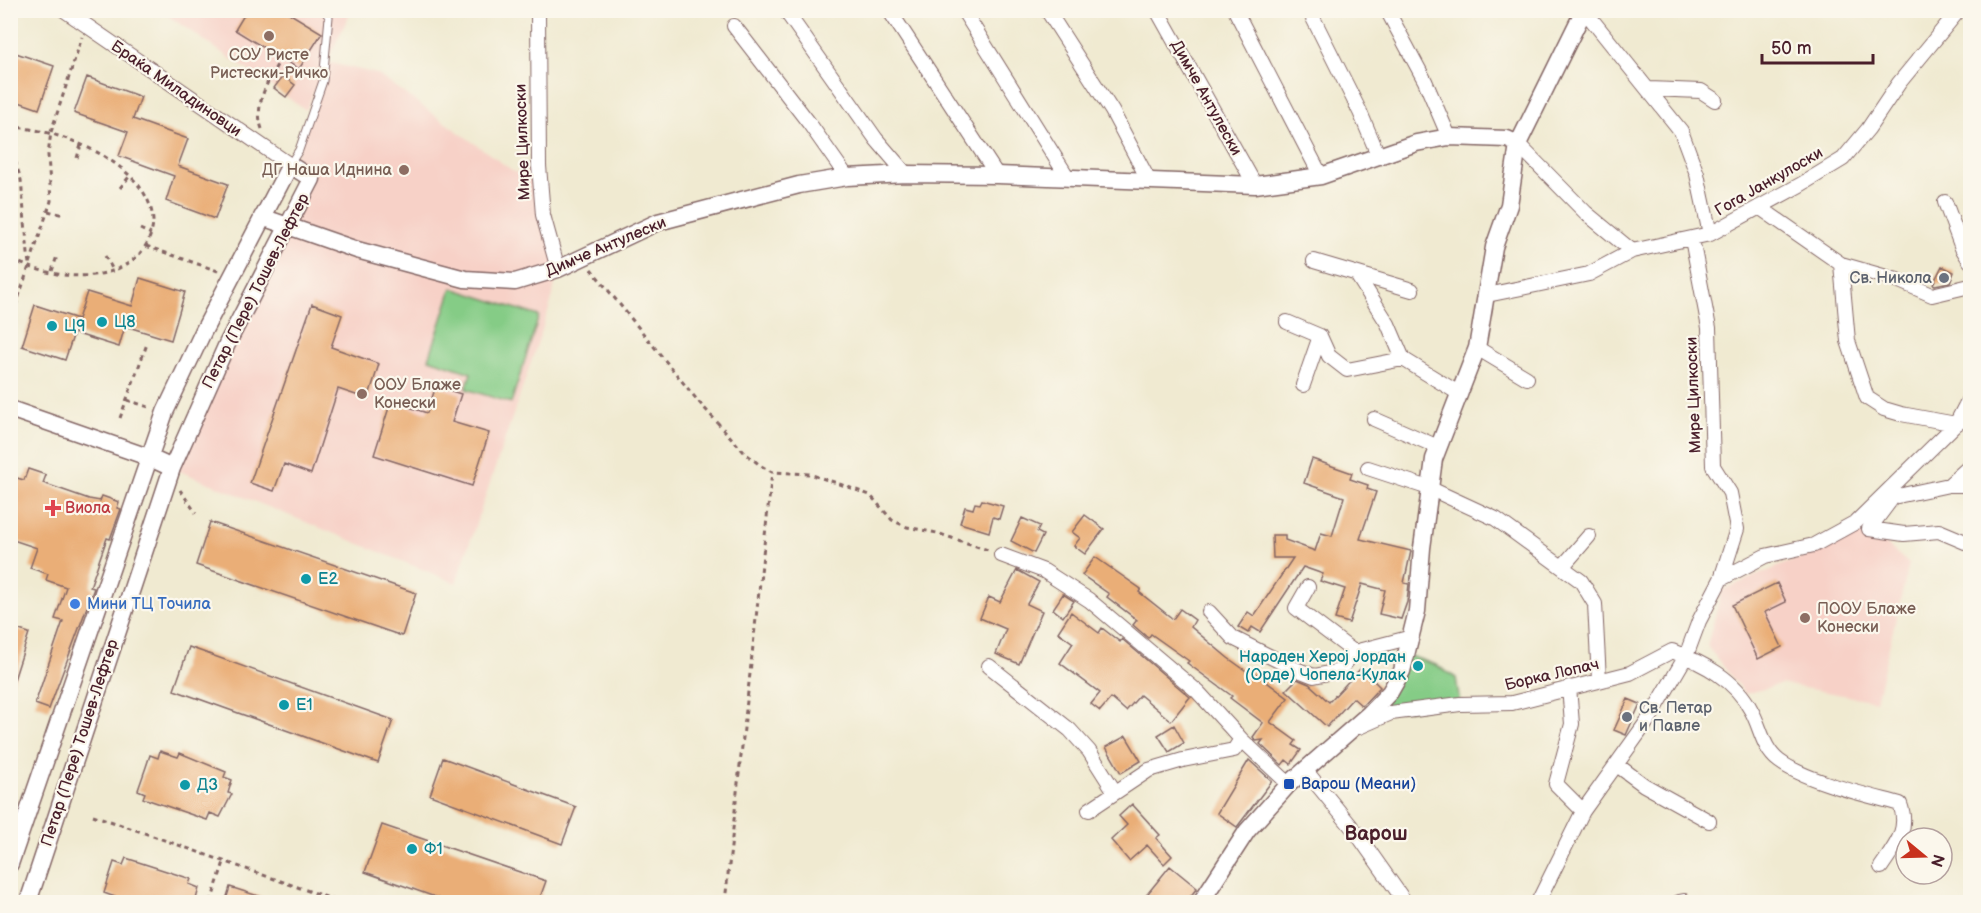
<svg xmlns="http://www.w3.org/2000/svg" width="1981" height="913" font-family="'Balsamiq Sans',sans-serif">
  <rect width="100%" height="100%" fill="#fbf7ec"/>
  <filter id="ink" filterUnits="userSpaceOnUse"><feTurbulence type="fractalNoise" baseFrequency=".0167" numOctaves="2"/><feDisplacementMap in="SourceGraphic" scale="12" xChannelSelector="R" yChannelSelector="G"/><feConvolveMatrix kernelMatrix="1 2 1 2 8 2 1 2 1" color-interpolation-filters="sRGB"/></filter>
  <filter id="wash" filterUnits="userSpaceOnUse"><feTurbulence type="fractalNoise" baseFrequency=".008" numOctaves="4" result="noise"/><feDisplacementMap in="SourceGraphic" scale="24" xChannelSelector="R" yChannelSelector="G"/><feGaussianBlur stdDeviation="1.35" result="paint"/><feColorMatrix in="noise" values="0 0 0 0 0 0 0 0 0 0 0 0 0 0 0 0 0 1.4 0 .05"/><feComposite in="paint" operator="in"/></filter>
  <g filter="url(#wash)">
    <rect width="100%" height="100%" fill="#f0ead1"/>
    <path fill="#f7d1c7" d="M161 11H351L327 62 377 74 516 173 539 166 558 269 551 303 456 583 172 468 312 180 290 165 299 150 325 66 306 110Z
      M1869 529 1909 564 1876 701 1782 684 1745 694 1707 646 1722 590Z"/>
    <path fill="#85cc86" stroke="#687658" stroke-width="1.5" d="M452 288 539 316 511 403 466 389 471 373 429 359Z
      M1407 655 1436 665 1456 678 1460 704 1369 714Z"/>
    <g id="blocks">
      <path fill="#eaae77" d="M247 10H284L322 33 299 69 235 30Z
        M10 51 54 66 39 109 10 99Z
        M283 76 295 85 286 97 274 88Z
        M87 77 141 97 133 119 188 139 178 166 228 184 215 219 166 201 174 176 119 156 128 132 74 113Z
        M1942 266 1954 272 1950 282 1935 285 1933 284Z
        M140 278 185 292 171 340 125 326 119 347 74 333 65 360 22 346 35 305 78 319 87 292 132 306Z
        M312 304 342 315 331 347 379 364 368 399 338 389 311 474 284 464 274 491 250 483Z
        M436 386 461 394 452 422 489 433 472 486 374 455 391 401 427 413Z
        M1312 459 1352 473 1350 479 1368 485 1367 489 1376 492 1360 539 1411 551 1404 583 1409 584 1407 602 1401 619 1379 614 1385 590 1362 584 1349 623 1335 619 1345 589 1320 581 1323 574 1303 567 1260 632 1252 627 1248 633 1238 627 1248 612 1254 616 1293 558H1273L1272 535H1285V540L1315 551 1321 533 1332 536 1344 497 1304 483Z
        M28 469 46 475 43 483 89 499 100 501 102 496 119 502 117 508 121 509 110 539 107 538 90 587 94 588 49 709 35 704 63 621 55 619 66 587 46 580 48 574 30 568 37 548 10 539V476L24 480Z
        M982 500 1003 506 999 519 993 517 989 532 960 523 965 507 973 509 975 503 980 504Z
        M1085 515 1104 529 1085 554 1074 546 1080 538 1072 532Z
        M1022 518 1040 526 1037 532 1043 535 1034 553 1011 541Z
        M210 522 416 593 402 636 196 565Z
        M1095 557 1141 589 1139 592 1173 619 1180 609 1195 620 1191 627 1228 658 1249 673 1251 670 1288 698 1270 722 1296 741 1293 745 1301 750 1291 764 1286 760 1282 765 1260 744 1263 740 1256 741 1253 737 1263 723 1230 698 1232 696 1187 663 1189 661 1151 634 1148 638 1133 625 1137 620 1107 597 1109 594 1082 575Z
        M1017 570 1039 582 1027 604 1042 611 1019 664 996 654 1006 629 980 618 989 597 1000 602Z
        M1777 583 1786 602 1765 612 1782 647 1758 659 1732 605Z
        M1063 594 1074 601 1063 617 1053 609Z
        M1071 612 1099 633 1102 628 1120 642 1122 639 1190 697 1171 721 1140 695 1126 711 1111 698 1100 711 1091 704 1100 693 1060 663 1073 643 1058 632Z
        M10 627 29 633 13 683H10Z
        M189 647 393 720 378 763 174 690Z
        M1361 668 1380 687 1362 706 1353 698 1327 727 1286 690 1297 679 1309 684 1329 702Z
        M1628 699 1640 704 1626 735 1614 730Z
        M1174 725 1184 743 1169 752 1158 735Z
        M1126 736 1141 761 1121 773 1106 747Z
        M160 751 178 757 180 753 226 772 224 777 232 780 228 793 232 794 220 817 210 813 207 820 143 798 145 793 138 790 146 767 150 755 158 758Z
        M443 758 576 807 562 844 430 795Z
        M1249 760 1272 781 1237 827 1217 813Z
        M1132 804 1160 835 1156 838 1172 856 1164 864 1147 845 1129 861 1111 840 1127 825 1119 816Z
        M382 825 546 881 538 903H452L365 872Z
        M126 858 191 879 189 884 199 888 195 903H113L115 897 104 893 114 862 123 865Z
        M1170 866 1197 888 1185 903H1140Z
        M230 887 271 900 270 903H225Z"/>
    </g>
  </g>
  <g filter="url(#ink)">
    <use href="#blocks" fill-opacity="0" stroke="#846665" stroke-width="1.5"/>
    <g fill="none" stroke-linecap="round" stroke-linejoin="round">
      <defs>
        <path id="service" d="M290 164 299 150 323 81 329 17 324 10"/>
        <path id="minor" d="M64 10 290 165
          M538 10 539 166 543 215 558 269
          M785 10 876 139 906 174
          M889 10 997 175
          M963 10 1068 178
          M1047 10 1112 111 1149 181
          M1157 10 1255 185
          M1235 10 1321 176
          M1309 10 1360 112 1379 157
          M1387 10 1425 81 1449 137
          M1584 10 1681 131 1697 174 1710 234
          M734 26 809 123 847 177
          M1649 89 1701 91 1715 100
          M1518 144 1586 213 1632 251
          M1945 202 1962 248 1970 261
          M1759 207 1841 264 1848 341 1867 398 1884 409 1901 414 1956 424 1970 397
          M1692 239 1709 328 1713 466 1730 493 1737 529 1721 579
          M1314 261 1412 290
          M1841 264 1897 280 1932 295 1970 286
          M1357 275 1388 324 1403 359 1460 394
          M1487 295 1589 274 1632 251 1710 234 1800 185 1843 159 1868 129 1899 83 1959 10
          M1287 322 1320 336 1329 356 1347 370 1403 359
          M1477 348 1527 378
          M1303 385 1320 336
          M1374 419 1438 447
          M1368 468 1429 488 1496 519 1581 581 1595 604 1599 680
          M1949 485 1970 466
          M1970 485H1949L1893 497 1869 529 1904 534 1939 531 1970 544
          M1001 555 1044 571 1089 600 1198 692 1241 739 1289 784
          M1563 566 1589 536
          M1308 587 1296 608 1354 652 1412 637
          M1209 612 1233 638 1293 668 1314 676 1339 671 1354 652
          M989 666 1070 730 1089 751 1115 792
          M1569 687 1572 724 1556 784 1583 811
          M1359 727 1391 713 1460 704 1512 703 1630 673 1672 651C1703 663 1735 679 1751 710 1761 727 1762 748 1779 761 1805 781 1867 795 1900 804 1910 830 1895 846 1881 867
          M1617 765 1644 785 1709 821
          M1306 771 1355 831 1405 902
          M1089 810 1149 770 1183 760 1234 750 1241 739
          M1538 902 1583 811 1651 716 1686 656 1699 621 1721 579 1765 556 1814 545 1856 522 1956 424 1970 415
          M1679 902 1684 901"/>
        <path id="tertiary" d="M262 217 357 250 465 279 515 282 558 269 658 222 799 185 847 177 906 174 997 175 1255 185 1321 176 1416 143 1449 137 1507 139 1518 144
          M10 409 148 457 172 468
          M10 864 165 412 203 332 290 165 312 179 227 344 172 468 28 902
          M1201 902 1247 831 1289 784 1369 714 1390 692 1402 671 1417 611 1422 548 1434 459 1477 348 1494 247 1509 205 1518 144 1584 10"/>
      </defs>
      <use href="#service" stroke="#846665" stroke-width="9"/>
      <use href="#minor" stroke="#846665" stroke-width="16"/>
      <use href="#tertiary" stroke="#846665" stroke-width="19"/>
      <path stroke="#846665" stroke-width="3" stroke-dasharray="4.5 4.5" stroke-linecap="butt" d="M10 127C58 128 150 164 153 221 153 232 148 243 142 251 112 287 48 279 10 258
        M262 129C253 104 269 79 281 58
        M10 144 21 180 29 264
        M77 158 81 145
        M120 188 129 177
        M48 211 64 215
        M140 229 151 234
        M146 246 218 271
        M105 256 113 270
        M591 269 698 401 744 452 761 466 772 472 809 474 834 482 870 495 892 520 907 527 937 533 988 550
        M52 271 57 256
        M10 323 51 201 48 155 51 132 82 37
        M127 400 152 408
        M120 418 147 344
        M180 490 196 513
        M93 815 340 902
        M211 902 224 862
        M725 902 772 472"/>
      <use href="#service" stroke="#fff" stroke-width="7"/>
      <use href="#minor" stroke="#fff" stroke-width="14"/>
      <use href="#tertiary" stroke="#fff" stroke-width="16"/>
    </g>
  </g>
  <g fill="#8d6e63" stroke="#fbf7ec" stroke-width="2">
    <circle cx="269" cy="36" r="6"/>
    <circle cx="404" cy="170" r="6"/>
    <circle cx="362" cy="394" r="6"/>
    <circle cx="1805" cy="618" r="6"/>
  </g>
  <g fill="#6b7280" stroke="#fbf7ec" stroke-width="2">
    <circle cx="1944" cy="278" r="6"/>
    <circle cx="1627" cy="717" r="6"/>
  </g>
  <g fill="#0f9aa8" stroke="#fbf7ec" stroke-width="2">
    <circle cx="102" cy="322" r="6"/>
    <circle cx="52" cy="326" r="6"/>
    <circle cx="306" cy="579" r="6"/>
    <circle cx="1418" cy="666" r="6"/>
    <circle cx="284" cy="705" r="6"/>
    <circle cx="185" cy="785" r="6"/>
    <circle cx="412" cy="849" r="6"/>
  </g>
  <path fill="#e0444e" stroke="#fbf7ec" stroke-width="2" d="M50 499h6v6h6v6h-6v6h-6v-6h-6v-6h6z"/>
  <circle fill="#3f7fe0" stroke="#fbf7ec" stroke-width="2" cx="75" cy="604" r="6"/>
  <rect fill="#1a4fb4" stroke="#fbf7ec" stroke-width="2" x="1283" y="778" width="12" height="12" rx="3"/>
  <g text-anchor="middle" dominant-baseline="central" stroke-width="4.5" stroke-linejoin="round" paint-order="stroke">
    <g font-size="16" fill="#785e54" stroke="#fbf7ec" text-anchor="start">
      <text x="269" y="55" text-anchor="middle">СОУ Ристе<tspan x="269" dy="18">Ристески-Ричко</tspan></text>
      <text x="392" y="170" text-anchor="end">ДГ Наша Иднина</text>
      <text x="374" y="385">ООУ Блаже<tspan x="374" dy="18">Конески</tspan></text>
      <text x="1817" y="609">ПООУ Блаже<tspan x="1817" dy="18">Конески</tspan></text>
    </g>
    <g font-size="16" fill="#4a1f2b" stroke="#fbf7ec">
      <text transform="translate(176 89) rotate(35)">Браќа Миладиновци</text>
      <text transform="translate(1206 98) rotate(61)">Димче Антулески</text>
      <text transform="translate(523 142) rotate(-92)">Мире Цилкоски</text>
      <text transform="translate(1769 182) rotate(-30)">Гога Јанкулоски</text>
      <text transform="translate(606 247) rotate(-23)">Димче Антулески</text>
      <text transform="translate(256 291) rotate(-63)">Петар (Пере) Тошев-Лефтер</text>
      <text transform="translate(1694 395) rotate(-92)">Мире Цилкоски</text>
      <text transform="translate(1552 675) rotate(-13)">Борка Лопач</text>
      <text transform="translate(80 743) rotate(-72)">Петар (Пере) Тошев-Лефтер</text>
    </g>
    <g font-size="16" fill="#5b616d" stroke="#fbf7ec" text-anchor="end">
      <text x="1932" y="278">Св. Никола</text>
      <text x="1639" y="708" text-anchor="start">Св. Петар<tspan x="1639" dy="18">и Павле</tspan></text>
    </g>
    <g font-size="16" fill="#0d838f" stroke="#fbf7ec" text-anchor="start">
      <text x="114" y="322">Ц8</text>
      <text x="64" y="326">Ц9</text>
      <text x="318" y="579">Е2</text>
      <text x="1406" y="657" text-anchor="end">Народен Херој Јордан<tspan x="1406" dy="18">(Орде) Чопела-Кулак</tspan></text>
      <text x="296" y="705">Е1</text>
      <text x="197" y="785">Д3</text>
      <text x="424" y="849">Ф1</text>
    </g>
    <g font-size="16" fill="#be3a42" stroke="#fbf7ec" text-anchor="start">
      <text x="65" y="508">Виола</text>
    </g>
    <g font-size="16" fill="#366cbe" stroke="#fbf7ec" text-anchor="start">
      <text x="87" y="604">Мини ТЦ Точила</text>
    </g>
    <g font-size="16" fill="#164399" stroke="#fbf7ec" text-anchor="start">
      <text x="1301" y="784">Варош (Меани)</text>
    </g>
    <g font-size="20" font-weight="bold" fill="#4a1f2b" stroke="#fbf7ec">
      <text x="1376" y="834">Варош</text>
    </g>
  </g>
  <rect width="1981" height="913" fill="none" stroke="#fbf7ec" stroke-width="36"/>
  <g transform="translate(1924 856) rotate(109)"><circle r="28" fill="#fbf7ec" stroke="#b4a19f" stroke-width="1.5"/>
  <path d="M0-4.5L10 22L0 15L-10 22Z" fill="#c8321e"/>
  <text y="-9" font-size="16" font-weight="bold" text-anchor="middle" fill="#4a1f2b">N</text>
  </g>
  <path d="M1762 54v9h111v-9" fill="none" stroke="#4a1f2b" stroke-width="3"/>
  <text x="1771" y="54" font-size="18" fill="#4a1f2b" stroke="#fbf7ec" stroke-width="4.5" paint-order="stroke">50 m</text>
</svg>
